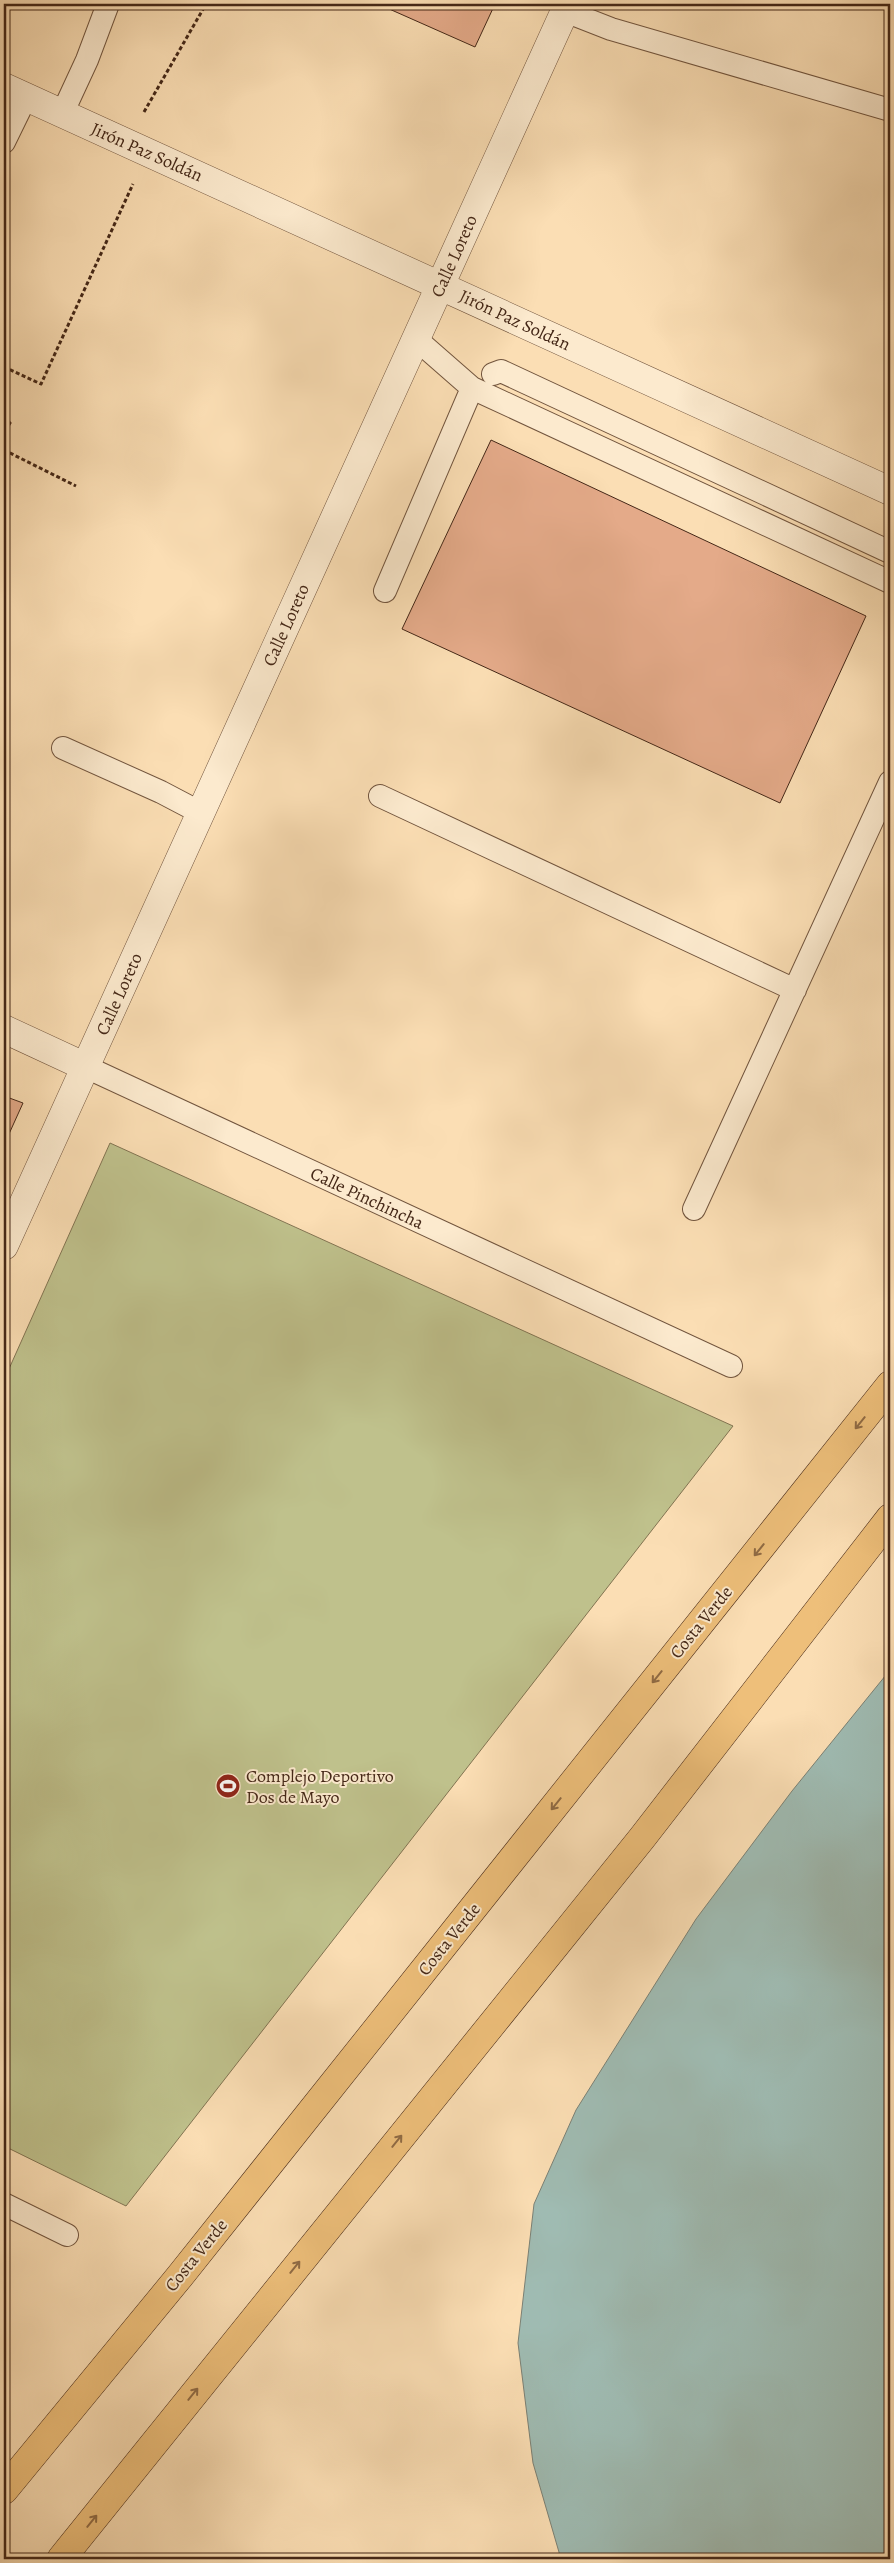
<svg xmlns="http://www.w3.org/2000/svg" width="894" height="2563" font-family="Alegreya,serif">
  <rect width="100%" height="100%" fill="#fbdeb4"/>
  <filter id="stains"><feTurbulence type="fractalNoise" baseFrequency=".004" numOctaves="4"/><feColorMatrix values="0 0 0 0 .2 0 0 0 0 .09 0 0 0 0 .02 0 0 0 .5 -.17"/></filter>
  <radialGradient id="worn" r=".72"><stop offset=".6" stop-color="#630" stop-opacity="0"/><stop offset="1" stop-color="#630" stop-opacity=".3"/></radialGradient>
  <path fill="#bfc18c" stroke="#827452" d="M110 1143 733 1426 126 2206 4 2146V1380Z"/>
  <path fill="#9fbbb2" stroke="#7b8074" d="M890 1670V2559H561L533 2463 518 2343 534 2204 576 2110 696 1919 792 1791Z"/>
  <path fill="#e4aa89" stroke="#442717" d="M378 4H495L475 47Z
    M491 440 866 616 780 803 402 629Z
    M4 1096 23 1103 4 1145Z"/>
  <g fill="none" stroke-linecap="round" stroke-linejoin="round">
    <defs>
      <path id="lane" d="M565 11 611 29 890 110
        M62 114 87 60 108 4
        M4 142 26 97
        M416 339 472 388 890 582
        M493 374 501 371 890 552
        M385 591 472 388
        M63 748 161 792 201 813
        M380 796 795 990
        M86 1067 731 1366
        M694 1209 890 782
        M4 2204 67 2235"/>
      <path id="street" d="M4 87 890 491
        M4 1029 86 1067
        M4 1246 568 4"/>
      <path id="highway" d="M4 2490 180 2276 890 1385
        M61 2559 642 1838 890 1518"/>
    </defs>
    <use href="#lane" stroke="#72553e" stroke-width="24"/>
    <use href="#street" stroke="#72553e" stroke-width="29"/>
    <use href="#highway" stroke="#442717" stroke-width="29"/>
    <path stroke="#442717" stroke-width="3" stroke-dasharray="4 2.5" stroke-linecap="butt" d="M144 112 206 4
      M4 367 41 384 133 184
      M4 377 8 369
      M4 419 10 423 4 433
      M4 450 76 486"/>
    <use href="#lane" stroke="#fceace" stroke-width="22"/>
    <use href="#street" stroke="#fceace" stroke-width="28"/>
    <use href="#highway" stroke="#eebf7a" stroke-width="28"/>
  </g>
  <defs><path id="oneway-shaft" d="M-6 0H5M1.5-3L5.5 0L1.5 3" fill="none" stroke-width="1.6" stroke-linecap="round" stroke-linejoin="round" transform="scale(1.25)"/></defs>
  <g stroke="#906b44">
    <use href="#oneway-shaft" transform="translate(860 1423) rotate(129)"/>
    <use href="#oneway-shaft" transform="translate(759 1550) rotate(129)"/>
    <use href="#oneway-shaft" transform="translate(657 1677) rotate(129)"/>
    <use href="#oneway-shaft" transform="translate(556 1804) rotate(129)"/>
    <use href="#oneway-shaft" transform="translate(397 2141) rotate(-51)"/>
    <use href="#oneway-shaft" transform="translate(295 2267) rotate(-51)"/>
    <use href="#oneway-shaft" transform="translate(193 2394) rotate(-51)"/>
    <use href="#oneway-shaft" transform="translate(92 2521) rotate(-51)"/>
  </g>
  <defs>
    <symbol id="stadium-disc" viewBox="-11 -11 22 22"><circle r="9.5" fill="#8f2418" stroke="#fceace"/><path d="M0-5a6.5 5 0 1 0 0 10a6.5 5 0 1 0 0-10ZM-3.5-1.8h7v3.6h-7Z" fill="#fff"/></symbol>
  </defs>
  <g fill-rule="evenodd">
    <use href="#stadium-disc" x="214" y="1772" width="28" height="28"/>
  </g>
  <g text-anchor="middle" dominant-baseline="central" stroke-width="4" stroke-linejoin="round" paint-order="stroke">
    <g font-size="18" fill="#442717" stroke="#fceace">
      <text transform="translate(147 152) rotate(24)">Jirón Paz Soldán</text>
      <text transform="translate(454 256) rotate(-66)">Calle Loreto</text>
      <text transform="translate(515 320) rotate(25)">Jirón Paz Soldán</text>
      <text transform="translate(286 625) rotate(-66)">Calle Loreto</text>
      <text transform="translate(119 994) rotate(-66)">Calle Loreto</text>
      <text transform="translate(367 1198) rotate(25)">Calle Pinchincha</text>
      <text transform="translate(701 1622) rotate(-51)">Costa Verde</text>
      <text transform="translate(449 1939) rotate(-51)">Costa Verde</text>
      <text transform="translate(196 2255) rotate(-51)">Costa Verde</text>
    </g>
    <g font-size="18" fill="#442717" stroke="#fceace" text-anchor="start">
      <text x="246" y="1776">Complejo Deportivo<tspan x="246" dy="21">Dos de Mayo</tspan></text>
    </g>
  </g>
  <rect width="894" height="2563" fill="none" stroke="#fbdeb4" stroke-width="20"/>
  <rect x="5" y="5" width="884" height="2553" fill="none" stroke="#442717" stroke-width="2.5"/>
  <rect x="10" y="10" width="874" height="2543" fill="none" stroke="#442717"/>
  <rect width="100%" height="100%" filter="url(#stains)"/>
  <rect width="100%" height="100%" fill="url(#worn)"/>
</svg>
